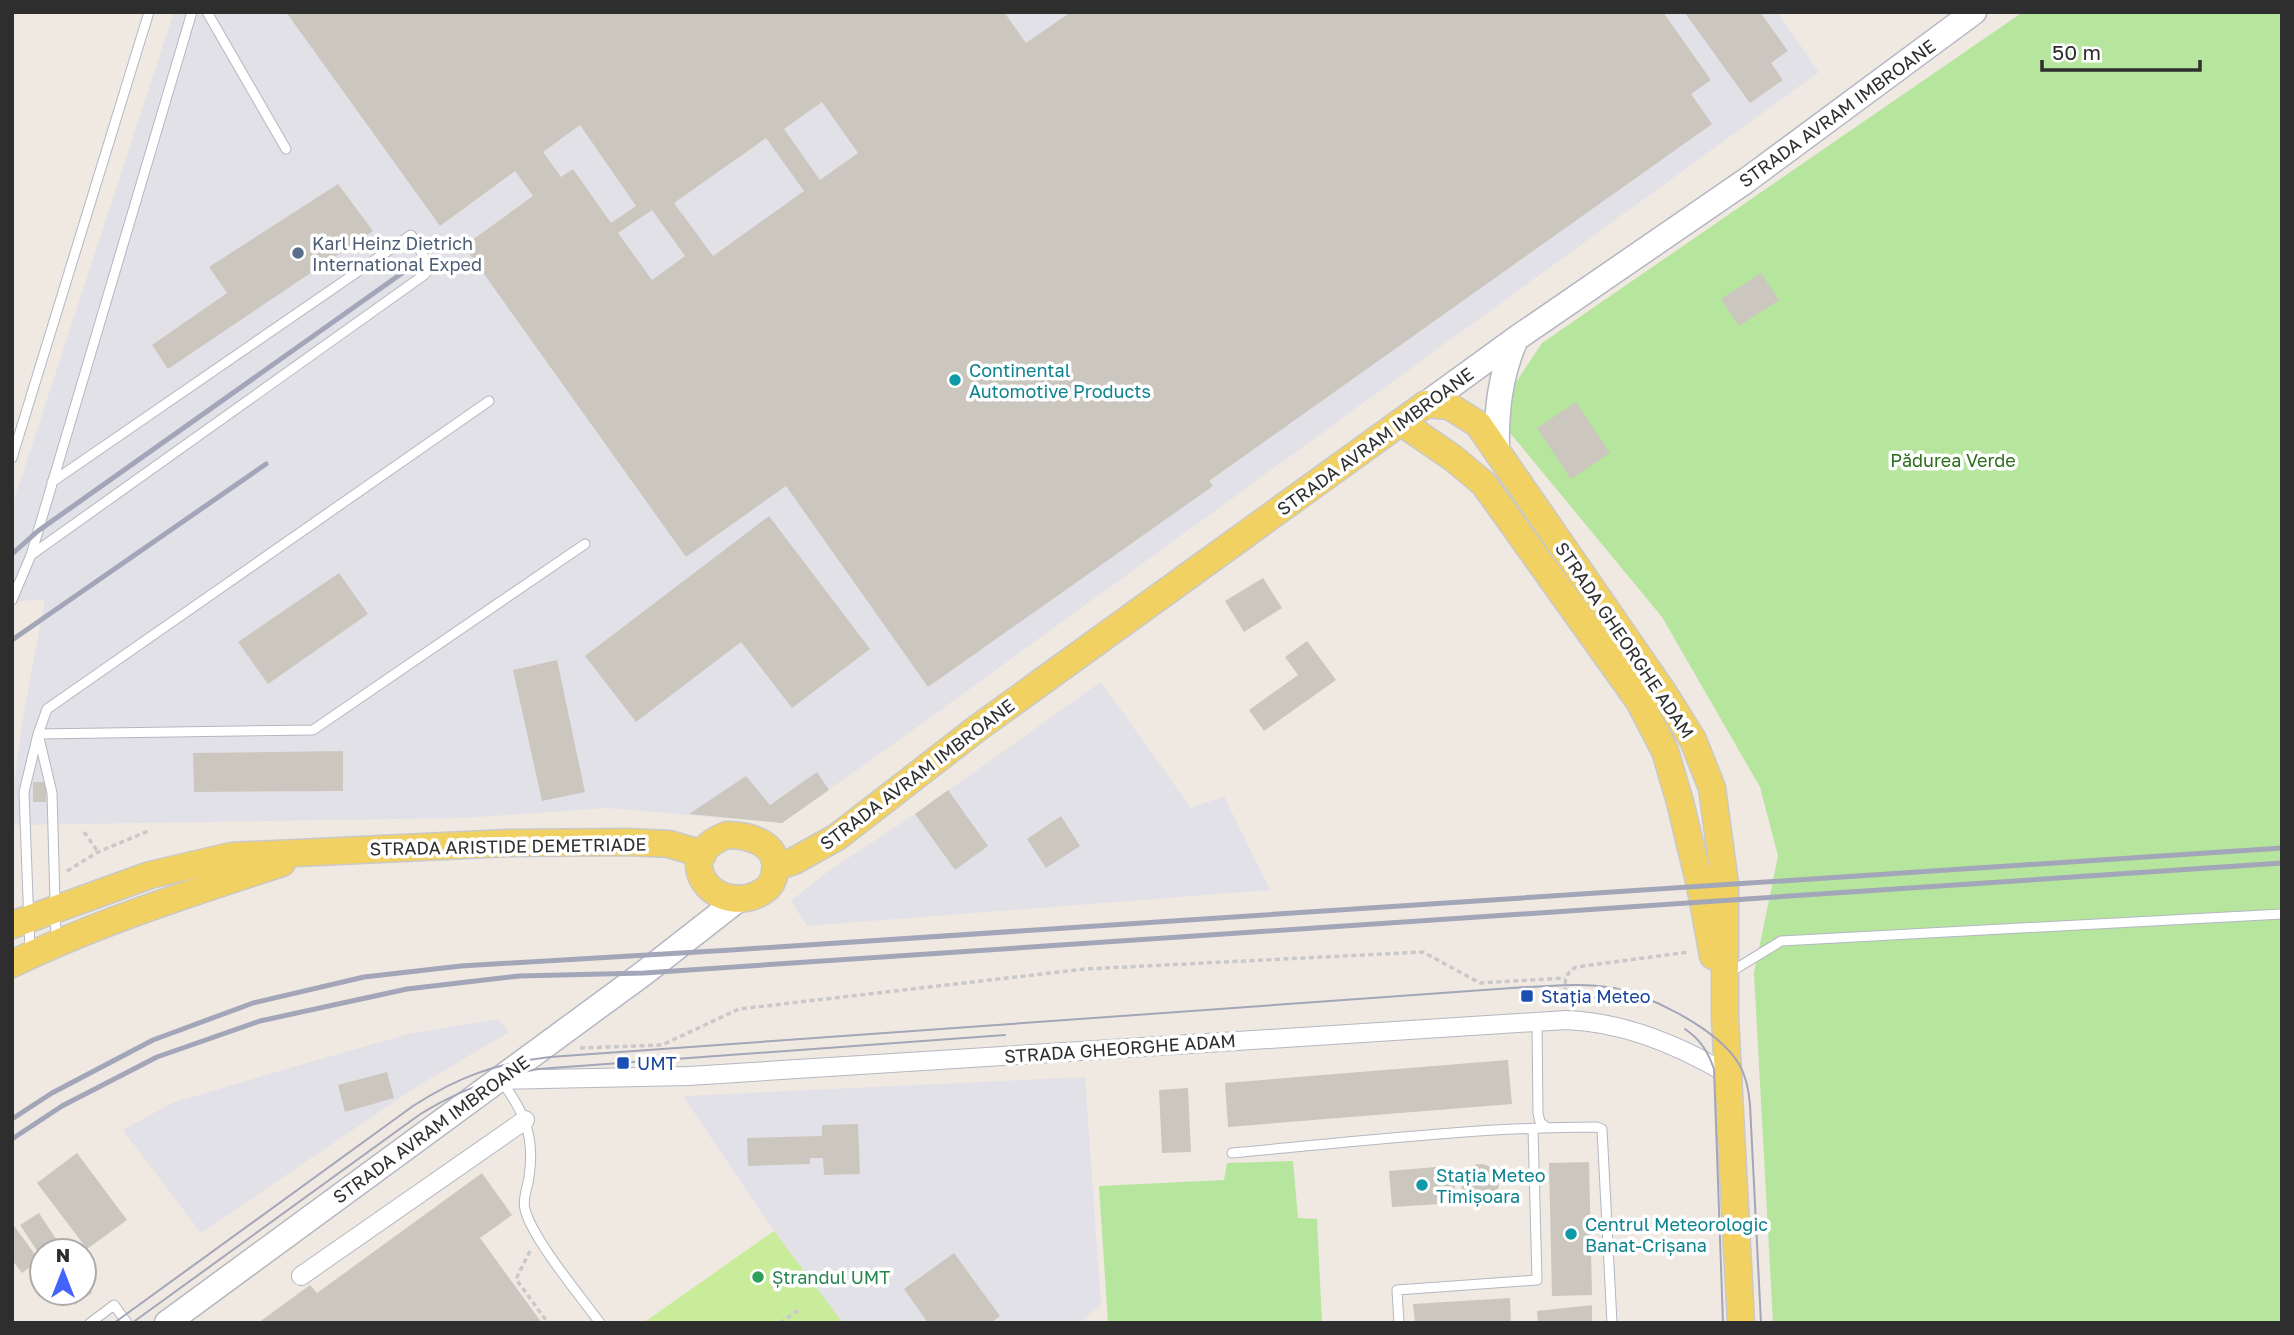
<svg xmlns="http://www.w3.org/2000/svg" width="2294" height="1335" font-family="'Golos Text',sans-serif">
  <rect width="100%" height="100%" fill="#efe9e1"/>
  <path fill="#e3e1e8" d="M174 12H1777L1819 72 927 720 782 823 607 808 464 818 12 825V797L23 717 45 600 12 601V506Z
    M1101 682 1191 808 1224 796 1270 890 807 926 791 901 827 872 915 814Z
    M498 1019 509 1032 416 1087 201 1233 123 1130 172 1103 293 1067 408 1034Z
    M1085 1077 1101 1305 1079 1323H843L774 1231 683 1096Z"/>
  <path fill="#b6e59e" d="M2023 12H2282V1323H1773L1754 973 1778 856 1760 787 1662 617 1506 428 1508 394 1542 343Z
    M1293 1161 1298 1218 1317 1219 1322 1323H1108L1099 1186 1224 1180 1227 1163Z"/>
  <path fill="#c9ec9a" d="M774 1231 843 1323H643Z"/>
  <path fill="#cbc7bf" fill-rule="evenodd" d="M286 12H1004L1026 43 1071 12H1663L1711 80 1691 94 1712 124 1209 481 1213 486 928 687 786 486 686 557 464 246 533 196 515 171 440 226ZM822 102 858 153 820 180 784 129ZM580 125 636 206 611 223 573 169 561 177 543 152ZM766 138 804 191 713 256 674 203ZM652 210 685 256 652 280 618 233Z
    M1687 12H1760L1788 51 1771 63 1783 80 1750 103 1685 13Z
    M338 184 373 231 168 369 152 345 227 293 209 267Z
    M1761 273 1779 300 1739 326 1721 299Z
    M1576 402 1610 453 1571 479 1537 428Z
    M769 516 870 649 792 708 741 642 636 722 585 656Z
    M339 573 368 614 268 684 238 642Z
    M1263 578 1282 608 1244 632 1225 601Z
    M1307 641 1336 680 1264 731 1249 710 1298 675 1285 657Z
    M557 660 585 792 542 801 513 670Z
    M343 751V791L194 792 193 753Z
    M817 772 829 790 782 823 689 814 746 776 770 805Z
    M33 782H46V802H33Z
    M948 790 988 846 955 870 915 814Z
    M1061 816 1080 846 1046 868 1027 839Z
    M1508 1060 1512 1104 1228 1127 1225 1083Z
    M387 1072 394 1098 345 1112 338 1085Z
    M1188 1088 1191 1152 1162 1153 1159 1090Z
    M858 1124 860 1174 824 1175 823 1158H810V1164L748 1166 747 1138 822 1136V1125Z
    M77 1153 127 1220 87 1249 37 1183Z
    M1589 1162 1592 1295 1552 1296 1549 1163Z
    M1461 1183a19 19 0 1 1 38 0a19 19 0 1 1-38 0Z
    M1436 1167 1437 1177 1454 1175 1455 1192 1439 1194 1440 1204 1392 1207 1389 1171Z
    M482 1173 512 1215 480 1238 542 1323H258L310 1285 317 1293Z
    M39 1213 64 1251H42V1258L20 1225Z
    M12 1223 39 1260 22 1273 12 1260Z
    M954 1253 1000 1316 991 1323H928L904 1289Z
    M84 1280 92 1293 74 1305 66 1293H84Z
    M1510 1298 1511 1323H1415L1413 1304Z
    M1592 1305V1323H1538L1537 1311Z"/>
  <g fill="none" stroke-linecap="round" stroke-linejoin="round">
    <defs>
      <path id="lane" d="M207 12 286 149
        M12 458 149 12
        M31 555 424 275 429 269 427 262 411 235 52 482
        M12 600 31 555 192 12
        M38 734 313 730 585 544
        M39 738 52 793 56 939
        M30 951 24 792 38 734 47 709 489 401
        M1729 973 1781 941 2282 914
        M1537 1023 1538 1113 1540 1122 1546 1127
        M501 1081C525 1112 535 1138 529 1177 528 1187 522 1199 525 1209 531 1237 581 1297 600 1323
        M1232 1153C1353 1142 1475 1127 1597 1127L1602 1129 1612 1323
        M90 1323 114 1305 127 1323
        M1399 1323 1397 1290 1537 1280 1533 1128"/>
      <path id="street" d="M500 1080 689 1076 1566 1020C1624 1022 1679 1045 1729 1075
        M301 1276 525 1120"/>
      <path id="secondary" d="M1426 404 1517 338 1747 180 1974 12
        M1497 451C1496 411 1500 375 1516 339
        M167 1323 644 973 740 898"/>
      <path id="primary" d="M1402 423 1453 458 1484 484 1639 701 1665 751 1680 802 1700 885 1713 956
        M727 835C748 835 780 843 775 871 774 879 772 885 765 890 719 922 665 858 727 835Z
        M776 867 794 861 837 837 979 727 1426 404 1449 406 1478 424 1663 692 1693 740 1712 788 1725 884V1017L1741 1323
        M12 925 150 875 231 856 508 843 627 842 669 844 703 854
        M12 964C98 922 191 893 282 863"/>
    </defs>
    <use href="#lane" stroke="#b4b7c1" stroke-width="11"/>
    <use href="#street" stroke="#b4b7c1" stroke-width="20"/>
    <use href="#secondary" stroke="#b4b7c1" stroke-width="27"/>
    <use href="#primary" stroke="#c9c9c9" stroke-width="29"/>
    <path stroke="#c9c9c9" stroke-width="3.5" stroke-dasharray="5 3.5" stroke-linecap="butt" d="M84 832 98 852
      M67 871 98 852 151 830
      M1566 1001C1566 985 1561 976 1576 967L1689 952
      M580 1048 662 1045 739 1009 1085 969 1423 952 1480 983 1565 978
      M530 1251 516 1279 548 1323
      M780 1323 801 1308"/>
    <use href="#lane" stroke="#fff" stroke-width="9"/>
    <use href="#street" stroke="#fff" stroke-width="18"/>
    <use href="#secondary" stroke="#fff" stroke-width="24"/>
    <use href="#primary" stroke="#f2d163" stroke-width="26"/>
    <path stroke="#a3a6b8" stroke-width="2" d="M1556 996 1620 999 1633 1002
      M1685 1029C1701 1040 1708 1052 1714 1069L1723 1323
      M114 1323 413 1106C458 1077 496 1063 550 1057L1526 987C1553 986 1581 983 1607 987 1646 992 1718 1029 1739 1064 1746 1076 1749 1091 1750 1105L1761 1323
      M132 1323 419 1115C457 1091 494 1077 538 1069L1005 1035"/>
    <path stroke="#a3a6b8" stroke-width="5" d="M12 554 38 531 415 264
      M12 640 266 464
      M12 1119 52 1093 153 1040 253 1003 364 977 461 966 731 950 2282 848
      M12 1139 62 1106 157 1057 260 1021 407 989 519 976 644 973 2282 863"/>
  </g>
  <circle fill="#5c6f8a" stroke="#fff" stroke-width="2.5" cx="298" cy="253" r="7"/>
  <g fill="#0f9aa8" stroke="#fff" stroke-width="2.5">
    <circle cx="955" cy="380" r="7"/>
    <circle cx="1422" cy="1185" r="7"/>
    <circle cx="1571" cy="1234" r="7"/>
  </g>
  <g fill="#1a4fb4" stroke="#fff" stroke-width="2.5">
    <rect x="1520" y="989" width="14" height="14" rx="3.5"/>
    <rect x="616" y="1056" width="14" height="14" rx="3.5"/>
  </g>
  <circle fill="#2e9e5b" stroke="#fff" stroke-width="2.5" cx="758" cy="1277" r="7"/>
  <g text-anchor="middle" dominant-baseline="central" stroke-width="7" stroke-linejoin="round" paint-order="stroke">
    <g font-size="18" fill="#2e2e2e" stroke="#fff">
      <text transform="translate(1837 113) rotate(-36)">STRADA AVRAM IMBROANE</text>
      <text transform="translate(1375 441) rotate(-36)">STRADA AVRAM IMBROANE</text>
      <text transform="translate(1625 640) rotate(56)">STRADA GHEORGHE ADAM</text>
      <text transform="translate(917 774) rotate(-37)">STRADA AVRAM IMBROANE</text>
      <text transform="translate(508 846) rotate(-1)">STRADA ARISTIDE DEMETRIADE</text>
      <text transform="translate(1120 1048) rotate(-4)">STRADA GHEORGHE ADAM</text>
      <text transform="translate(431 1129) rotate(-36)">STRADA AVRAM IMBROANE</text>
    </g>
    <g font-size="18" fill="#4e5e75" stroke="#fff" text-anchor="start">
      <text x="312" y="243">Karl Heinz Dietrich<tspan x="312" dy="21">International Exped</tspan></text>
    </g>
    <g font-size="18" fill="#0d838f" stroke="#fff" text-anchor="start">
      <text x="969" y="370">Continental<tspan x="969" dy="21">Automotive Products</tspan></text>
      <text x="1436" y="1175">Stația Meteo<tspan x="1436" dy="21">Timișoara</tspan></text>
      <text x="1585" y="1224">Centrul Meteorologic<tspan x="1585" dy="21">Banat-Crișana</tspan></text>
    </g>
    <g font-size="18" fill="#2c6e1b" stroke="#fff">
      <text x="1953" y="460">Pădurea Verde</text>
    </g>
    <g font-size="18" fill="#164399" stroke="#fff" text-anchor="start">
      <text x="1541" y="996">Stația Meteo</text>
      <text x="637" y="1063">UMT</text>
    </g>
    <g font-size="18" fill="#27864d" stroke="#fff" text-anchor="start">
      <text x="772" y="1277">Ștrandul UMT</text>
    </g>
  </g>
  <rect width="2294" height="1335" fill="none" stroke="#2e2e2e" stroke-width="28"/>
  <g transform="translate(63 1272)"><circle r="33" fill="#ffffff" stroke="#ababab" stroke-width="2"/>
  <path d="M0-5L12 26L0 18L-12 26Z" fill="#4264fb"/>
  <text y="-10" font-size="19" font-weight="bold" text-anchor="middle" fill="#2e2e2e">N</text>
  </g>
  <path d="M2042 60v10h158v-10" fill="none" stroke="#2e2e2e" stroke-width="3.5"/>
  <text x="2052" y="60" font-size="21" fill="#2e2e2e" stroke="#ffffff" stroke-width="5" paint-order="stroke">50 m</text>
</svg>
